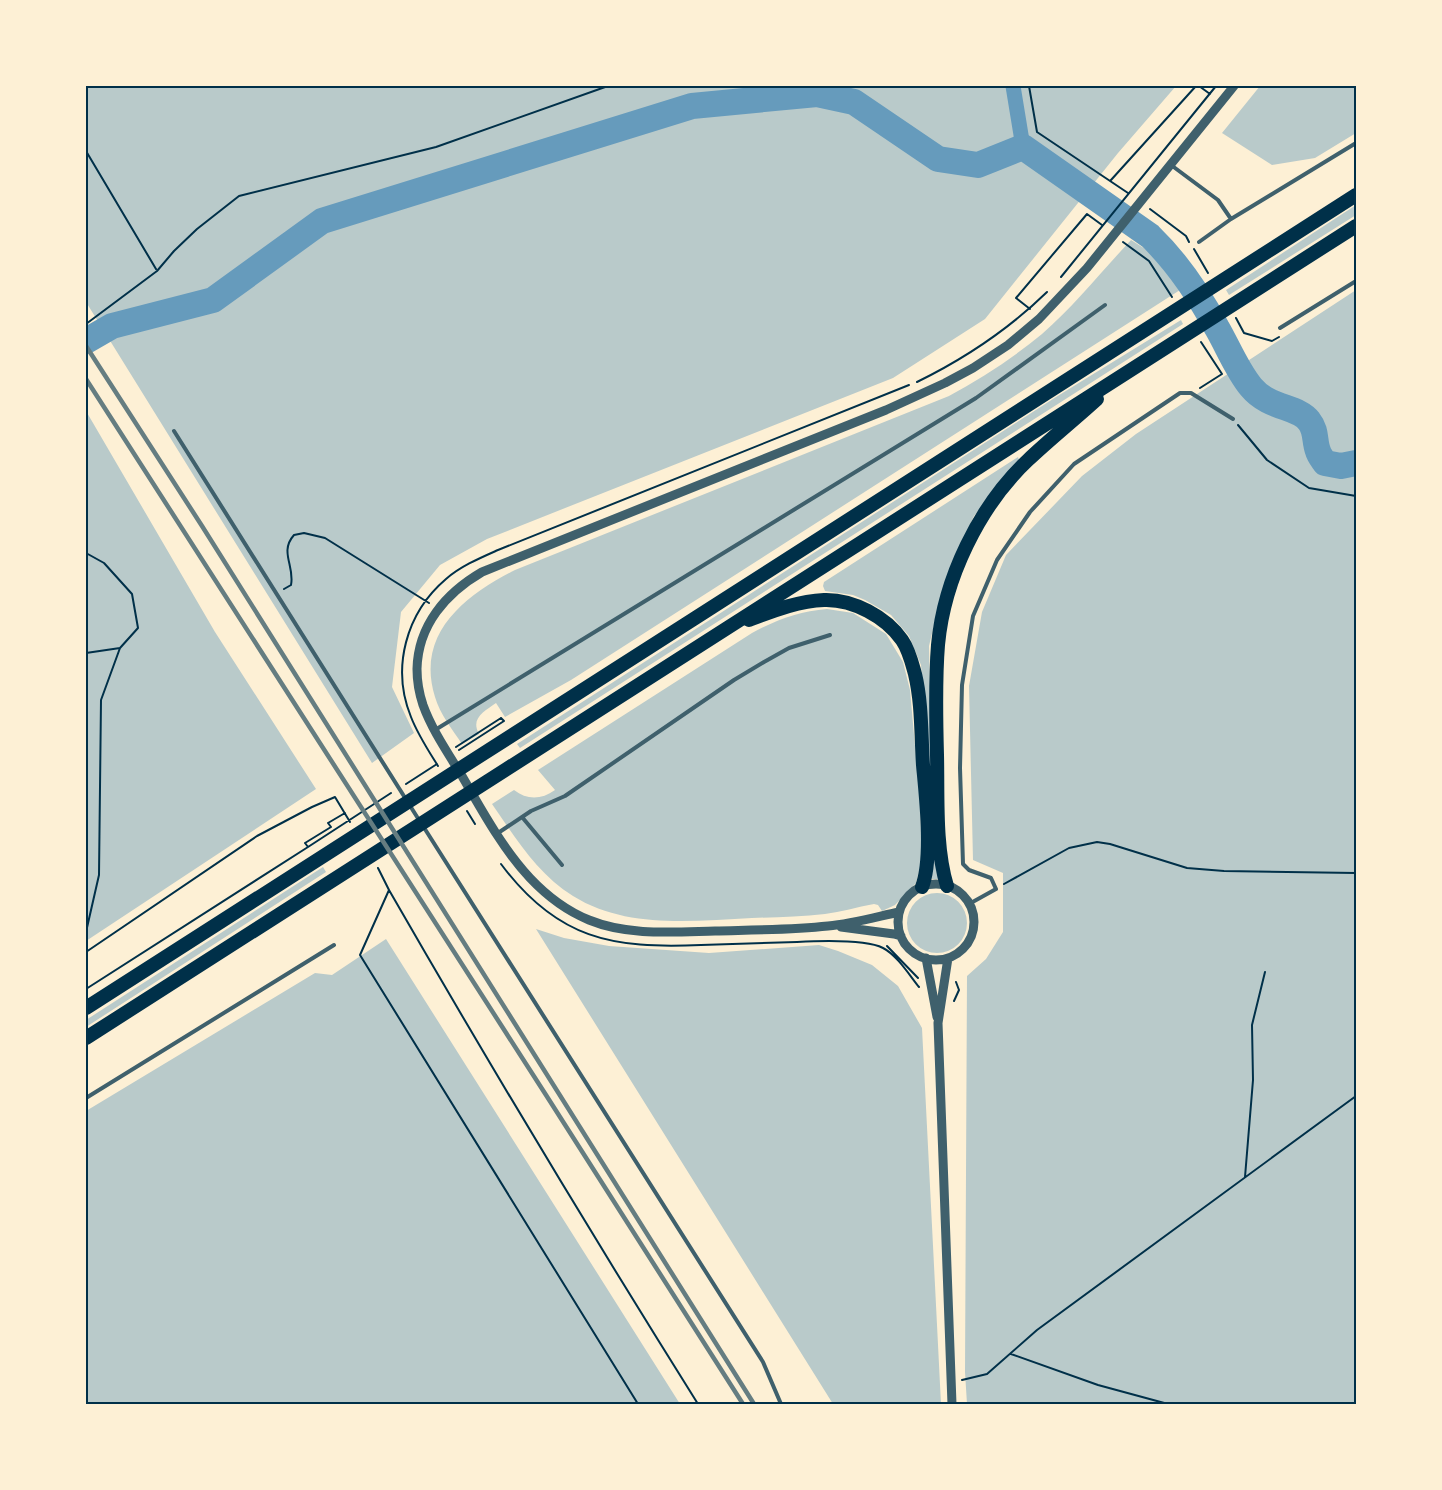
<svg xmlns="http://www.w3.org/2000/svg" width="1442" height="1490" font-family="Lora,serif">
  <rect width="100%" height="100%" fill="#fdf0d5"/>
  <path fill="#b9caca" d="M86 86H1176L1118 153 985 319 893 378 487 539 440 565 401 612 392 687 414 733 372 763 86 302Z
    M1260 86H1356V133L1315 158 1272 165 1222 133Z
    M1356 205V215L1229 295 1226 290Z
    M1131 240 1150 252 1180 290 571 680 505 717 496 703C485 711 470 718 479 734L462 744C452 729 440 714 435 697 415 633 466 595 515 570L949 396C982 378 1013 358 1042 334 1074 306 1102 271 1131 240Z
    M1356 290V1404H967L965 1372 967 976 986 959 1003 932V873L973 860 969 686 982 612 1006 555 1082 476 1136 434Z
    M1181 320 1183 324 520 748 517 744 1056 397Z
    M86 411 215 632 316 789 86 941Z
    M1018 457 1019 460 974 516 962 542 939 604 929 646 932 782 938 879H932L927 729 921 665 909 636 891 615 865 600 853 595 825 591 823 586 824 582Z
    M827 609 853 613 886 634 903 662 910 690 920 802 922 860 916 883 895 905 882 911 878 905 874 904C857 907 841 912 825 914 801 917 776 917 752 918 692 921 626 929 573 896 537 874 515 837 492 804L514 790C527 800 541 800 555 790L538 770 752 633C776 620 800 611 827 609Z
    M323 867 326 872 86 1027V1020Z
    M907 923a30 30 0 1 1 60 0a30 30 0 1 1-60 0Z
    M536 929 564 938 609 946 709 953 819 945 838 951 872 965 898 986 922 1028 941 1404H833Z
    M386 939 680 1404H86V1111L315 973 332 975Z"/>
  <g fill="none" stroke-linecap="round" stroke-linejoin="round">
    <path stroke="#669bbc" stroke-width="15" d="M1013 86 1023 147"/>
    <path stroke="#669bbc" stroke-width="26" d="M86 341 112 326 213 300 322 221 692 106 817 94 854 102 938 159 978 165 1023 147 1150 236C1177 262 1199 295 1217 328 1228 347 1237 370 1251 387 1269 409 1298 406 1309 421 1317 431 1314 441 1318 451 1319 455 1323 460 1325 463L1341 466 1356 463"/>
    <path stroke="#003049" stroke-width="2" d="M1029 86 1037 132 1128 193
      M1199 86 1210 94
      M86 151 156 269
      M1111 180 1196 86
      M1150 209 1186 236 1189 242
      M1123 242 1149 261 1172 297
      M1194 249 1208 273
      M1061 277 1216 86
      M1030 309 1016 298 1087 214 1102 225
      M1236 318 1244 333 1272 341 1279 337
      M86 324 157 271 174 251 197 229 239 196 436 147 608 86
      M917 382C966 358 1008 330 1047 292
      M1200 388 1222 374 1201 342
      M1238 425 1267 460 1309 488 1356 496
      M86 553 104 563 132 594 138 628 120 648 101 700 99 875 86 932
      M284 589 291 585C295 566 279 552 294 535L304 533 325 538 429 603
      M86 653 120 648
      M456 747 501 718
      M459 750 504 721 501 718
      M438 766C428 750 418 735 411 717 391 668 406 613 446 579 461 566 480 558 498 550L909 385
      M406 784 437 764
      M467 811 475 824
      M305 843 308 847 391 793
      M305 843 331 827 328 823 345 813
      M501 864C557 939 612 949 701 945 733 944 765 943 797 942 817 941 865 939 883 948 897 955 910 976 919 987
      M378 868 389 890 360 955 638 1404
      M1004 884 1069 848 1097 842 1110 844 1187 868 1224 871 1356 873
      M389 890C489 1064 592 1235 698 1404
      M887 946 918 978
      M86 952 257 836 312 807 335 797 350 822
      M86 989 308 847
      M954 1001 959 990 956 982
      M1245 1177 1253 1080 1252 1025 1265 972
      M1011 1354 1098 1385 1168 1404
      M962 1380 987 1374 1037 1330 1356 1096"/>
    <path stroke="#3f606c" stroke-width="4" d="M1171 165 1218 200 1231 219
      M1199 242 1231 219 1356 143
      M1280 328 1356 281
      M174 431 419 820
      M435 730 976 398 1105 305
      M522 817 562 865
      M423 826 763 1362 781 1404
      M498 833 531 811 565 796 734 680 764 662 789 648 830 635
      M969 904 996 889 991 878 969 870 963 864 960 768 962 685 973 616 997 560 1030 512 1074 464 1180 393H1191L1233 419
      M86 1098 334 945"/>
    <path stroke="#3f606c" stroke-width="9" d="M898 922a38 38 0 1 1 76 0a38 38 0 1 1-76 0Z
      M899 912C876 917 852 924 828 926 791 930 752 930 715 931 673 932 628 936 589 920 567 911 546 895 530 878 503 849 482 811 462 776 448 753 432 730 423 705 419 693 417 681 417 669 418 625 446 593 482 572L886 410 945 383 973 368 1008 345 1039 319 1087 268 1234 86
      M841 927 894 934 901 936
      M926 958 937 1017
      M948 958 938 1023 952 1404"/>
    <path stroke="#003049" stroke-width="14" d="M749 620C773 611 798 601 824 600 853 599 886 617 902 640 909 650 912 663 915 674 922 703 921 735 923 765 926 797 933 858 922 887
      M947 886C935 847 938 796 937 755 936 719 935 682 938 645 944 579 979 506 1028 460 1050 439 1074 420 1097 399
      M86 1008 1356 195
      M86 1038 1356 226"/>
    <path stroke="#657d81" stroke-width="4.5" d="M86 346 202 526 754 1404
      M86 379 546 1095 743 1404"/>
  </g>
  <rect width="1442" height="1490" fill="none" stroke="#fdf0d5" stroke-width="174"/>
  <rect x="87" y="87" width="1268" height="1316" fill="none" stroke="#003049" stroke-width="2"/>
</svg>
